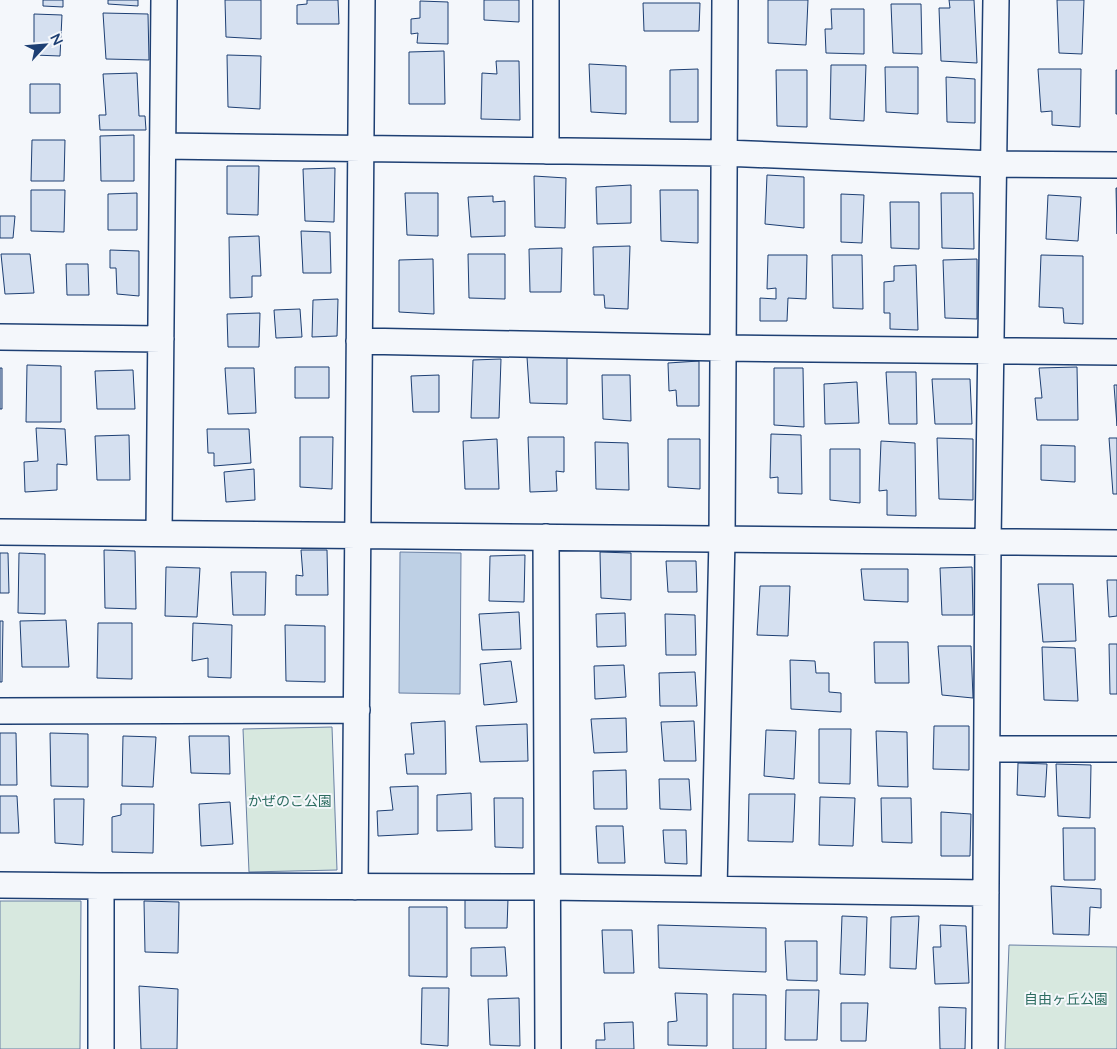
<svg xmlns="http://www.w3.org/2000/svg" width="1117" height="1049" font-family="Lato,'Noto Sans JP',sans-serif">
  <rect width="100%" height="100%" fill="#f4f7fb"/>
  <path fill="#d7e8df" stroke="#687fa3" d="M332 727 337 870 249 872 243 729Z
    M0 901H81L80 1049H0Z
    M1009 945 1117 947V1049H1005Z"/>
  <path fill="#bed0e5" stroke="#687fa3" d="M400 552 461 553 460 694 399 693Z"/>
  <path fill="#d5e0f0" stroke="#1d3f73" d="M43 0H63V7L43 6Z
    M108 0H138V6L108 4Z
    M225 0H261V39L226 37Z
    M307 0H338L339 24H297V5L307 4Z
    M484 0H519V22L484 20Z
    M768 0H808L806 45 768 43Z
    M949 0H974L977 63 941 61 939 8H950Z
    M1057 0H1084L1082 54 1059 53Z
    M420 1 448 2V44L417 43 418 33 411 34V19L420 18Z
    M643 3H700L699 31H644Z
    M891 4H921L922 54 893 53Z
    M831 9H864V54L826 53 825 29H832Z
    M103 13 148 14 149 60 106 59Z
    M34 14 62 15 60 56 34 55Z
    M444 51 445 104H409V52Z
    M227 55 261 56 260 109 228 107Z
    M496 61H519L520 120 481 119 482 73 497 74Z
    M589 64 626 66V114L591 112Z
    M831 65H866L864 121 830 119Z
    M885 67H918V114L886 112Z
    M698 69V122H670V70Z
    M1038 69H1081L1080 127 1052 125V111L1041 112Z
    M776 70H807V127L777 126Z
    M1116 70H1117V114H1116Z
    M137 73 139 116H145L146 130H100L99 115H106L103 74Z
    M946 77 975 79V123L947 122Z
    M30 84H60V113H30Z
    M134 135V181H101L100 136Z
    M32 140H65L64 181H31Z
    M227 166H259L258 215 227 214Z
    M335 168 334 222 305 221 303 169Z
    M767 175 804 177V228L765 224Z
    M534 176 566 178 565 228 535 227Z
    M631 185V223L597 224 596 187Z
    M1116 188H1117V234Z
    M31 190H65L64 232 31 231Z
    M660 190H698V243L661 241Z
    M137 193V230H108V194Z
    M405 193H438V236L407 235Z
    M941 193H973L974 249 942 248Z
    M841 194 864 195 862 243 841 242Z
    M1048 195 1081 197 1078 241 1046 239Z
    M493 196V202L505 201V236L471 237 468 197Z
    M890 202H919V249L891 248Z
    M0 216H15L13 238H0Z
    M301 231 330 232 331 273H303Z
    M259 236 261 276H252V297L230 298 229 237Z
    M630 246 628 309 605 308 604 295H594L593 247Z
    M562 248 561 292H530L529 249Z
    M110 250 139 251V296L117 294 116 268H110Z
    M1 254H30L34 293 5 294Z
    M468 254H505V299L469 298Z
    M768 255H807L806 299 788 298 787 321H760V298L776 299V288L767 289Z
    M832 255H862L863 309 833 308Z
    M1041 255 1083 256V324L1064 323 1063 308 1039 307Z
    M433 259 434 314 399 312V260Z
    M977 259V319L945 318 943 260Z
    M66 264H88L89 295H67Z
    M916 265 918 330 890 329V313H884V282L894 281V266Z
    M338 299 337 336 312 337 313 300Z
    M300 309 302 337 276 338 274 310Z
    M260 313 259 347H228L227 314Z
    M527 357H567V404L530 403Z
    M501 359 499 418H471L473 360Z
    M699 361V406H677L676 390 669 391 668 363Z
    M27 365 61 366V422H26Z
    M295 367H329V398H295Z
    M1077 367 1078 420H1037L1035 398H1042L1039 368Z
    M0 368H2V409H0Z
    M225 368H254L256 413 228 414Z
    M774 368H803L804 427 774 425Z
    M133 370 135 409H97L95 371Z
    M886 372H916L917 424H889Z
    M439 375V412H413L411 376Z
    M602 375H630L631 421 603 419Z
    M932 379H970L972 424H935Z
    M857 382 859 423 825 424 824 384Z
    M1114 385H1117V426Z
    M36 428 65 429 67 465 57 464V490L25 492 24 462 38 461Z
    M207 429H249L251 463 214 466V453H208Z
    M771 434 801 435 802 494 778 493V477L770 478Z
    M129 435 130 480H97L95 436Z
    M300 437H333L332 489 300 487Z
    M528 437H564V472L556 471 557 491 530 492Z
    M937 438 973 439V500L939 499Z
    M1109 438H1117V494H1113Z
    M497 439 499 489H465L463 441Z
    M668 439H700V489L668 487Z
    M881 441 915 443 916 516 887 515V490L879 491Z
    M595 442 628 443 629 490 596 489Z
    M1041 445 1075 446V482L1041 480Z
    M830 449H860V503L830 500Z
    M254 469 255 500 226 502 224 472Z
    M104 550 135 551 136 609 105 608Z
    M301 550H327L328 595H296V575L303 576Z
    M600 552 631 553V600L601 598Z
    M0 553H8L9 593H0Z
    M19 553 45 554V614L18 613Z
    M525 555 524 602 489 601 490 556Z
    M666 561H696L697 592H668Z
    M166 567 200 568 197 617 165 616Z
    M972 567 973 615H942L940 568Z
    M861 569H908V602L864 600Z
    M231 572H266L265 615H233Z
    M1107 580H1117V616L1109 617Z
    M1038 584H1073L1076 641 1043 642Z
    M760 586H790L788 636 757 635Z
    M519 612 521 649 482 650 479 614Z
    M625 613 626 646 597 647 596 614Z
    M665 614 695 615 696 655H666Z
    M66 620 69 667H22L20 621Z
    M0 621H3L2 682H0Z
    M98 623H132V679L97 678Z
    M193 623 232 625 231 678 208 677V658L192 661Z
    M285 625 325 626V682L286 681Z
    M874 642H908L909 683H875Z
    M1109 644H1117V694H1110Z
    M938 646H971L973 698 942 695Z
    M1042 647 1075 648 1078 701 1044 700Z
    M790 660 815 661 816 673H829V692L841 693V712L791 709Z
    M511 661 517 702 484 705 480 664Z
    M624 665 626 697 595 699 594 666Z
    M695 672 697 706H660L659 673Z
    M626 718 627 752 594 753 591 719Z
    M445 721 446 774H407L405 754H414L411 723Z
    M694 721 696 761H664L661 722Z
    M527 724 528 761 480 762 476 726Z
    M934 726H969V770L933 769Z
    M819 729H851L850 784 819 783Z
    M766 730 796 731 794 779 764 776Z
    M876 731 907 732 908 787 878 786Z
    M0 733H16L17 785H0Z
    M50 733 88 734V787L51 786Z
    M123 736 156 737 153 787 122 786Z
    M189 736H229L230 774 191 773Z
    M1018 763 1047 764 1045 797 1017 795Z
    M1056 764 1091 765 1090 818 1058 816Z
    M626 770 627 809H594L593 771Z
    M659 779H689L691 810 660 809Z
    M418 786V834L378 836 377 811 393 810 390 787Z
    M471 793 472 830 437 831V795Z
    M749 794H795L793 842 748 841Z
    M0 796H17L19 833H0Z
    M820 797 855 798 853 846 819 845Z
    M494 798H523V848L495 847Z
    M881 798H911L912 843 882 842Z
    M54 799H84L83 845 55 843Z
    M230 802 233 844 201 846 199 804Z
    M121 804H154L153 853 112 852V817L121 815Z
    M941 812 971 814 970 856H941Z
    M596 826H623L625 863H598Z
    M1063 828H1095V880H1064Z
    M663 830H686L687 864 665 863Z
    M1051 886 1101 889V908L1090 907 1089 935 1053 934Z
    M508 899 507 928H465V900Z
    M144 901 179 902 178 953 145 952Z
    M409 907H447V977L409 976Z
    M842 916 867 917 865 975 840 974Z
    M919 916 916 969 890 968 891 917Z
    M658 925 766 928V972L659 968Z
    M940 925 966 926 969 983 935 984 933 947H941Z
    M602 930H632L634 973H604Z
    M785 941H817V981L787 980Z
    M505 947 507 976H471V948Z
    M139 986 178 989 177 1049H141Z
    M422 988H449L448 1046 421 1044Z
    M786 990H819L817 1040H785Z
    M675 993 707 994V1046L668 1045V1022L677 1021Z
    M733 994 766 995V1049H733Z
    M519 998 520 1046 490 1045 488 999Z
    M841 1003H868L866 1041H841Z
    M939 1007 966 1008 965 1049H940Z
    M633 1022 634 1049H596V1040H605L604 1023Z"/>
  <g fill="none" stroke-linecap="round" stroke-linejoin="round">
    <defs>
      <path id="street" d="M163 146 724 153 994 164 1117 165
        M546 151V0
        M0 337 161 339
        M359 341 723 348 1117 352
        M0 532 1117 543
        M159 533 164 0
        M546 537 548 1049
        M0 711 357 710
        M987 749H1117
        M0 885 101 886 547 887 986 893
        M355 887 362 0
        M714 889 722 539 725 0
        M101 1049V886
        M985 1049 988 541 996 0"/>
    </defs>
    <use href="#street" stroke="#1d3f73" stroke-width="28"/>
    <use href="#street" stroke="#f4f7fb" stroke-width="25"/>
  </g>
  <g text-anchor="middle" dominant-baseline="central" stroke-width="4" stroke-linejoin="round" paint-order="stroke">
    <g font-size="14" fill="#2c6c60" stroke="#f4f7fb">
      <text x="290" y="800">かぜのこ公園</text>
      <text x="1066" y="998">自由ヶ丘公園</text>
    </g>
  </g>
  <g transform="translate(45 45) rotate(64)" stroke="#f4f7fb" stroke-width="4" paint-order="stroke">
  <path d="M0-4L9 19L0 12L-9 19Z" fill="#1d3f73"/>
  <text y="-8" font-size="14" font-weight="bold" text-anchor="middle" fill="#1d3f73">N</text>
  </g>
</svg>
